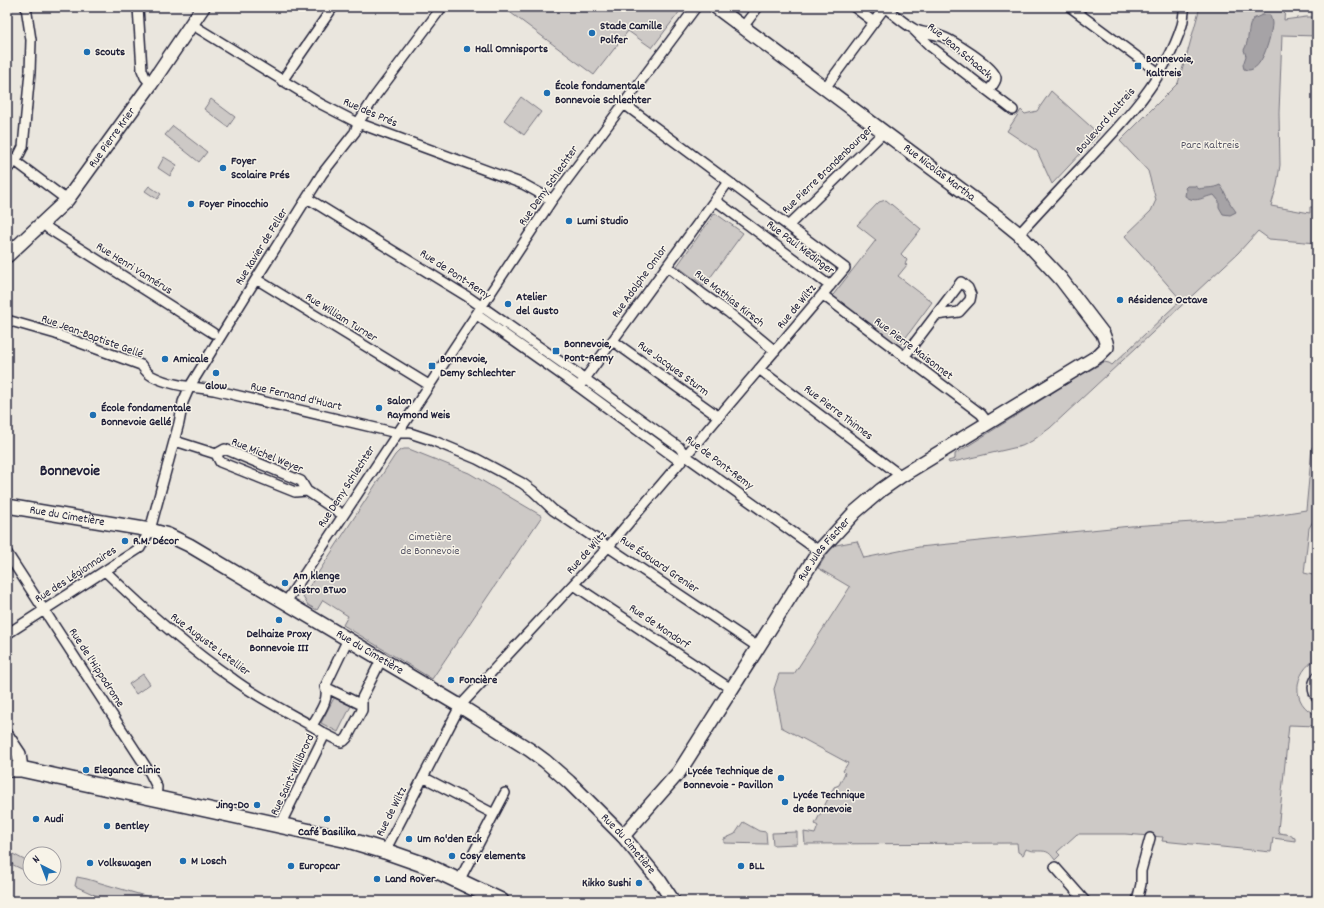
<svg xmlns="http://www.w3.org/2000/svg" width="1324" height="908" font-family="Dekko,sans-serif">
  <rect width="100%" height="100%" fill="#eae6de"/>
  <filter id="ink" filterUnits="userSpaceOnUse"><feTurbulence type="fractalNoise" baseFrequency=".025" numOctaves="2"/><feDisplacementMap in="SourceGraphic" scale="8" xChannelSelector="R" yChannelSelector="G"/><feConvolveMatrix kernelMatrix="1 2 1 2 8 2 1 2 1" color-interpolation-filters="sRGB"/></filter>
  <g filter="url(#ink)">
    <path fill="#cdc9c6" stroke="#787680" d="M503 7H683L652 48 628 31 594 75Z
      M1200 7H1285L1284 20 1306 17H1317V36L1282 35 1279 113 1280 165 1277 185 1271 206 1310 213V207H1317V243L1269 239 1258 231 1238 253 1050 428 1032 441 1022 446 949 463 948 461 955 459V454L1076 378 1104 362 1109 363 1112 365 1181 300 1125 236 1151 211 1156 200 1148 171 1120 141 1178 83 1187 54Z
      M1051 91 1099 134 1052 184 1037 151 1007 131 1021 110 1025 114 1037 111Z
      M521 97 541 112 524 135 504 120Z
      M211 99 235 117 228 127 204 109Z
      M173 126 207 152 199 162 165 135Z
      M164 157 177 165 170 176 158 168Z
      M149 186 161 194 157 199 145 191Z
      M886 200 921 229 901 254 907 260 905 264 907 265 898 276 932 302 898 348 834 299 833 295 876 240 857 225 879 202Z
      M715 213 743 233 704 286 677 266Z
      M1312 447 1317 448V515L1309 528 1304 573 1317 576V659C1293 671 1290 705 1317 715V726L1289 725 1278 830 1279 833 1292 835V837L1295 838V841L1273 838 1271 852 1162 841 1163 837 1125 834H1077L1057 852 1060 855 1055 860C1048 850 1046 851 1035 851 1032 851 1028 850 1026 849L1023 855 1018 852 1017 843 805 844 804 832 815 834 818 826 815 824 834 787 839 785 845 773 843 771 848 763 781 727 774 689 779 674H794L850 587 818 568 830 550 836 545 857 541 864 558 919 547 1131 526 1256 518 1306 510Z
      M404 449H409L469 473 542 516 432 679 343 625 348 616 323 600 317 610 308 605 303 597 305 593 395 455 399 451Z
      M143 674 150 684 136 694 129 684Z
      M334 698 351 706 338 732 321 723Z
      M743 822 759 831 766 832 767 844 724 843V839L735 834Z
      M797 832V844L773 845 772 833Z
      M7 851 30 863V873L7 862Z
      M77 877 87 879 162 901H108L75 886Z"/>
    <path fill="#a6a3a6" stroke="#716f7b" d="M1262 15H1270C1271 19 1272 21 1272 24 1271 37 1261 77 1244 69L1243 65 1246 56 1244 50C1250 40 1247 26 1253 19 1255 18 1260 16 1262 15Z
      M1220 185C1225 191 1226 197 1230 203 1232 207 1234 208 1236 212L1230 215 1223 214 1219 207V201L1214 195C1202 197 1196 204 1185 196L1186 190 1185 188 1187 186H1195L1199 189C1206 187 1212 189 1220 185Z"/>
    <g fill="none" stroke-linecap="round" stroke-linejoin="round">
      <defs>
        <path id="street" d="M138 7 142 70 145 77 151 84
          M854 7 874 22
          M884 7C894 14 903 23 914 29 921 33 932 33 940 36 951 39 995 67 996 78 996 83 991 87 988 91L1013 110
          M1070 7 1159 73
          M191 24 321 104 358 123 523 184 552 200
          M743 27 758 7
          M914 30 930 46 988 91
          M282 81 333 7
          M825 88 885 7
          M7 155 67 200
          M7 169 16 161 23 147 30 72 31 40 26 7
          M307 198 468 297 585 379 679 447 686 456 819 551
          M715 200 830 286
          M43 223 49 229 213 333
          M788 226 884 132
          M1019 234C1041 210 1064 185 1087 161 1125 121 1165 79 1182 25 1184 19 1183 13 1185 7
          M667 266 704 295 728 312 775 351
          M256 279 429 385
          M823 295 981 414 988 423
          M477 315 579 387 681 462
          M7 320 56 334 141 365C144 369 148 374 152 376 171 386 193 387 214 390L397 433H410L434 441 477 459 522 483 533 491 553 510 758 647
          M613 341 719 417
          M904 357 961 282 968 288 971 295 970 300 959 312 936 315
          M759 369 901 476
          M579 387 728 182
          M175 441 216 454 225 449 301 481 307 491 343 515
          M216 454 220 462 295 492 307 491
          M7 553 150 773 157 787 156 799
          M105 571C145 610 186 647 233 679 257 697 285 711 312 726
          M574 585 731 689
          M286 602 552 200 696 7
          M7 634 140 548 150 530 179 423 183 402 190 386 256 279 322 174 355 132 358 123 376 95 442 7
          M1317 677C1312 684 1312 691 1317 698
          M325 687 362 705
          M325 734 341 742 344 741 347 738 362 710V698L381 660
          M423 777 494 814
          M282 826 284 817 325 734 312 726C318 714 330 700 325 687L348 639
          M385 851 460 706 609 546 845 268 624 104
          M1055 867 1085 901
          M459 881 505 793
          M1137 901 1141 884V871L1150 838"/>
        <g id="secondary">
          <path id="s1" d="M7 256 67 200 151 84 203 7"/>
          <path id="s2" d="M7 506 150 530 168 535 189 545 460 706 530 750 545 761 569 782 623 836 659 880 673 901"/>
          <path d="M7 736 19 754 21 769"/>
          <path id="s3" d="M623 836 679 772 819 551 855 512 881 490 901 476 1098 356 1107 347 1106 342 1103 334 1061 279 1019 234 1003 221 716 7"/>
        </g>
        <path id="primary" d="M7 769H21L348 840 385 851 425 865 501 901"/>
      </defs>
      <use href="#street" stroke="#22223b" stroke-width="12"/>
      <use href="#secondary" stroke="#22223b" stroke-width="16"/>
      <use href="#primary" stroke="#22223b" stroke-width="18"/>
      <use href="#street" stroke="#f7f3e8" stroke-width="9"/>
      <use href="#secondary" stroke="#f7f3e8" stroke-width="13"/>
      <use href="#primary" stroke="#f7f3e8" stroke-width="15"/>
      <path stroke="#22223b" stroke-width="1" d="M7 897 16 901"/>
    </g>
  </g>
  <g fill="#1f6fb2" stroke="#f7f3e8" stroke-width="1.5">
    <circle cx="592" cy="33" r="4"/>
    <circle cx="467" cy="49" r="4"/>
    <circle cx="87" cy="52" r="4"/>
    <rect x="1134" y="62" width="8" height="8" rx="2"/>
    <circle cx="547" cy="93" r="4"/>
    <circle cx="223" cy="168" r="4"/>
    <circle cx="191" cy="204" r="4"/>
    <circle cx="569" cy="221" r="4"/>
    <circle cx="1120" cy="300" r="4"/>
    <circle cx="508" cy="304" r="4"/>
    <rect x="552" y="347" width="8" height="8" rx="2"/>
    <circle cx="165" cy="359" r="4"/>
    <rect x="428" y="362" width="8" height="8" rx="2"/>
    <circle cx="216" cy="373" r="4"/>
    <circle cx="379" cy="408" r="4"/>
    <circle cx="93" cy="415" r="4"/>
    <circle cx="125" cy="541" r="4"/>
    <circle cx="285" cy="583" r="4"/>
    <circle cx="279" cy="620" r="4"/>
    <circle cx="451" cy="680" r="4"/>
    <circle cx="86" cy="770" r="4"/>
    <circle cx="781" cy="778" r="4"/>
    <circle cx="785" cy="802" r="4"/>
    <circle cx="257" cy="805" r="4"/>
    <circle cx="36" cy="819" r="4"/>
    <circle cx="327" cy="819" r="4"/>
    <circle cx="107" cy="826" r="4"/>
    <circle cx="409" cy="839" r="4"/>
    <circle cx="452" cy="856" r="4"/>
    <circle cx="183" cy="861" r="4"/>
    <circle cx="90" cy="863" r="4"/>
    <circle cx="291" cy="866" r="4"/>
    <circle cx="741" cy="866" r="4"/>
    <circle cx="377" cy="879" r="4"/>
    <circle cx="639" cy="883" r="4"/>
  </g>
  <g text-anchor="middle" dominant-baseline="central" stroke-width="3" stroke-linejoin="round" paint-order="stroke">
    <g font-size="12" font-weight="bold" fill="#22223b" stroke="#f7f3e8" text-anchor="start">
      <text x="600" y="26">Stade Camille<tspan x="600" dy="14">Polfer</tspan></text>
      <text x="475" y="49">Hall Omnisports</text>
      <text x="95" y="52">Scouts</text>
      <text x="1146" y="59">Bonnevoie,<tspan x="1146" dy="14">Kaltreis</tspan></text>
      <text x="555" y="86">École fondamentale<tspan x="555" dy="14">Bonnevoie Schlechter</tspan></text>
      <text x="231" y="161">Foyer<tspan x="231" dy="14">Scolaire Prés</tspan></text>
      <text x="199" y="204">Foyer Pinocchio</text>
      <text x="577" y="221">Lumi Studio</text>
      <text x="516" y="297">Atelier<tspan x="516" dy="14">del Gusto</tspan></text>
      <text x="1128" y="300">Résidence Octave</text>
      <text x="564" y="344">Bonnevoie,<tspan x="564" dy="14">Pont-Remy</tspan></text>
      <text x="173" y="359">Amicale</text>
      <text x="440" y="359">Bonnevoie,<tspan x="440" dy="14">Demy Schlechter</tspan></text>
      <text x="216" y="386" text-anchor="middle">Glow</text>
      <text x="387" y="401">Salon<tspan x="387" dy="14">Raymond Weis</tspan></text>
      <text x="101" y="408">École fondamentale<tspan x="101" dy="14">Bonnevoie Gellé</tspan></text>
      <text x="133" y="541">R.M. Décor</text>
      <text x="293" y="576">Am klenge<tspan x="293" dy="14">Bistro BTwo</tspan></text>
      <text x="279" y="634" text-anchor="middle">Delhaize Proxy<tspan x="279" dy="14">Bonnevoie III</tspan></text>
      <text x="459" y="680">Foncière</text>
      <text x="94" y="770">Elegance Clinic</text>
      <text x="773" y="771" text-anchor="end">Lycée Technique de<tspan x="773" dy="14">Bonnevoie - Pavillon</tspan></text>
      <text x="793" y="795">Lycée Technique<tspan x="793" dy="14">de Bonnevoie</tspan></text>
      <text x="249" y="805" text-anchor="end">Jing-Do</text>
      <text x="44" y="819">Audi</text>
      <text x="115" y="826">Bentley</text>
      <text x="327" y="832" text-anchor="middle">Café Basilika</text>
      <text x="417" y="839">Um Ro'den Eck</text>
      <text x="460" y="856">Cosy elements</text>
      <text x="191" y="861">M Losch</text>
      <text x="98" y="863">Volkswagen</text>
      <text x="299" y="866">Europcar</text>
      <text x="749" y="866">BLL</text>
      <text x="385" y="879">Land Rover</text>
      <text x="631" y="883" text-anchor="end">Kikko Sushi</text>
    </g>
    <g font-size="12" fill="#22223b" stroke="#f7f3e8">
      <text transform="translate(959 51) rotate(40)">Rue Jean Schaack</text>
      <text transform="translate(370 113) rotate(23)">Rue des Prés</text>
      <text transform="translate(1106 121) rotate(-49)">Boulevard Kaltreis</text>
      <text stroke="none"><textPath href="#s1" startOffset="159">Rue Pierre Krier</textPath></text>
      <text transform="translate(828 170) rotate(-44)">Rue Pierre Brandenbourger</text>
      <text transform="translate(939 173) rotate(37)">Rue Nicolas Martha</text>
      <text transform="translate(549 186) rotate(-55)">Rue Demy Schlechter</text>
      <text transform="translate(262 247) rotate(-58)">Rue Xavier de Feller</text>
      <text transform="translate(800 248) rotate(37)">Rue Paul Medinger</text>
      <text transform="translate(134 269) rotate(32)">Rue Henri Vannérus</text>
      <text transform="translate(455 275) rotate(33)">Rue de Pont-Remy</text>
      <text transform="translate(640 282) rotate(-54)">Rue Adolphe Omlor</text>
      <text transform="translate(729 299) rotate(38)">Rue Mathias Kirsch</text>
      <text transform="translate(797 307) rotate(-50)">Rue de Wiltz</text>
      <text transform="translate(341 318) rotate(32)">Rue William Turner</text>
      <text transform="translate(92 337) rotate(20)">Rue Jean-Baptiste Gellé</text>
      <text transform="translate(913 349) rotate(37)">Rue Pierre Maisonnet</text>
      <text transform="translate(673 369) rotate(36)">Rue Jacques Sturm</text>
      <text transform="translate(296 397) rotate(13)">Rue Fernand d'Huart</text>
      <text transform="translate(838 413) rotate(37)">Rue Pierre Thinnes</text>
      <text transform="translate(267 456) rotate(22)">Rue Michel Weyer</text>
      <text transform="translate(719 463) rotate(37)">Rue de Pont-Remy</text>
      <text transform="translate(347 487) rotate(-57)">Rue Demy Schlechter</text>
      <text stroke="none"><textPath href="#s2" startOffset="61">Rue du Cimetière</textPath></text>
      <text stroke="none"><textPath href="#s3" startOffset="351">Rue Jules Fischer</textPath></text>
      <text transform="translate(587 553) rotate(-48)">Rue de Wiltz</text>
      <text transform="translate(659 565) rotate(34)">Rue Édouard Grenier</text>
      <text transform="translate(76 575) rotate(-33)">Rue des Légionnaires</text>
      <text transform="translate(659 627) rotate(34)">Rue de Mondorf</text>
      <text transform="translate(210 645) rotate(37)">Rue Auguste Letellier</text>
      <text stroke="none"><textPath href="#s2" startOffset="397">Rue du Cimetière</textPath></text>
      <text transform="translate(96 668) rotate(57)">Rue de l'Hippodrome</text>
      <text transform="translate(293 775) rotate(-65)">Rue Saint-Willibrord</text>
      <text transform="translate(392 812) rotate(-63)">Rue de Wiltz</text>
      <text stroke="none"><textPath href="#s2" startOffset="721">Rue du Cimetière</textPath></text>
    </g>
    <g font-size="12" fill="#555465" stroke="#f7f3e8">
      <text x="1210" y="145">Parc Kaltreis</text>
      <text x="430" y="537">Cimetière<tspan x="430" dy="14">de Bonnevoie</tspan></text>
    </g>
    <g font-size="16" font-weight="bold" fill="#22223b" stroke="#f7f3e8">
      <text x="70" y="471">Bonnevoie</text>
    </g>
  </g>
  <rect width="1324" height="908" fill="none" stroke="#f7f3e8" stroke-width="24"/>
  <rect x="12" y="12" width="1300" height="884" fill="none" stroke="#22223b" stroke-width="1.5" filter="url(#ink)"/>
  <g transform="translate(42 866) rotate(318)"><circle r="19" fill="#f7f3e8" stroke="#a29fa3"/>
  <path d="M0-3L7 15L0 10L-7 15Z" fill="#1f6fb2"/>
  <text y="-6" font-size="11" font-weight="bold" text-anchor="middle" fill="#22223b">N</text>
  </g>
</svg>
